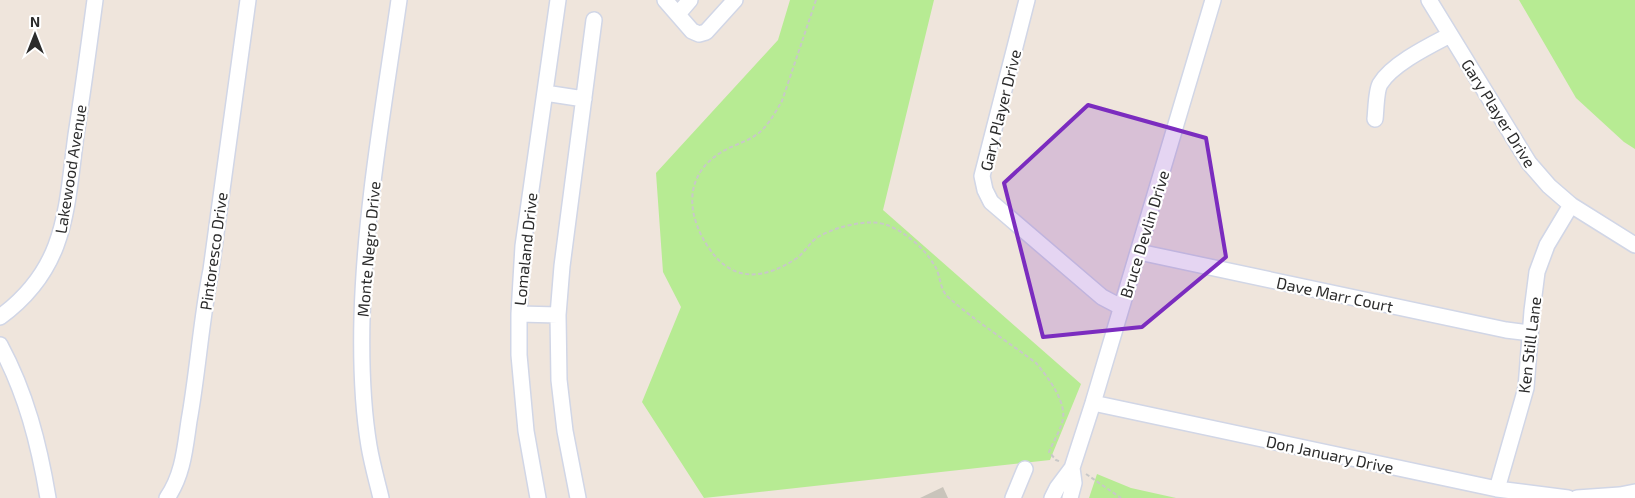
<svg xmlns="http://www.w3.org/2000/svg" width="1635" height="498" font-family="'Exo 2',sans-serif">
  <rect width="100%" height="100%" fill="#efe5dc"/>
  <path fill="#b7eb93" d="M790 0H934L883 210 1081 384 1050 460 704 498 642 402 681 307 663 272 656 173 778 40Z
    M1519 0H1635V149L1624 142 1576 98Z
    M1097 474 1131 488 1176 498H1089Z"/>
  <path fill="#c9c4bb" d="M943 487 948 498H920Z"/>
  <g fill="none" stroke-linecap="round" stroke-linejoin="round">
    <defs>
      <path id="minor" d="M665 0 692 31 699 34 706 32 735 0
        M1027 0 982 176 985 190 991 202 1102 297 1121 307
        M1429 0 1529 163 1549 186 1571 205 1635 245
        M678 14 690 0
        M545 93 584 99
        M1375 119C1376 111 1376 91 1380 84 1392 64 1429 46 1450 35
        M1139 252 1506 330 1530 333
        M519 314 558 315
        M0 317C67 268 66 210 76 135 83 90 89 45 95 0
        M0 345C26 393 39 444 48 498
        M1093 403 1497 489 1568 498
        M1497 489 1526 388 1532 311 1537 272 1547 245 1571 205
        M167 498C183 475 185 448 189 421 198 371 201 320 211 270L248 0
        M381 498C377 481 372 464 369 446 362 404 361 360 362 317 365 211 384 105 399 0
        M538 498 526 431 519 355V314L523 246 558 0
        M578 498 565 431 559 380 558 315 562 266 594 20
        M1013 498 1025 469
        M1052 498 1057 488 1072 468 1093 403 1213 0
        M1070 498 1074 483 1072 468
        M1577 498 1620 495 1635 492"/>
    </defs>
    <use href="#minor" stroke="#d1d6e6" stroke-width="18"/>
    <path stroke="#c8c8c8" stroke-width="2" stroke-dasharray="4 2.5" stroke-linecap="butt" d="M816 0 782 101C776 111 769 124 760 132 748 142 732 145 720 153 682 177 687 218 711 251 734 283 766 279 797 258 805 252 810 242 818 237 835 227 868 218 887 225 907 233 927 250 937 270 940 278 941 291 948 297 975 321 1007 341 1036 363 1047 376 1069 404 1062 423 1059 433 1053 442 1049 452L1056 460 1061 462
      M1086 474 1121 498"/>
    <use href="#minor" stroke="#fff" stroke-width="15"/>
  </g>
  <path fill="#7b2cbf" fill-opacity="0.2" stroke="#7b2cbf" stroke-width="4" stroke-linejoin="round" d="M1088 105 1206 138 1226 257 1142 327 1043 337 1004 183Z"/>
  <g text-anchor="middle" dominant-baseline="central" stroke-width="4.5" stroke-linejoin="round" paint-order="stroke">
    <g font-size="16" fill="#2b2b2b" stroke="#fff">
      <text transform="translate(1000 110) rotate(-76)">Gary Player Drive</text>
      <text transform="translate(1499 113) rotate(58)">Gary Player Drive</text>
      <text transform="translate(70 169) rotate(-81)">Lakewood Avenue</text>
      <text transform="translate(1144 234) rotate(-73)">Bruce Devlin Drive</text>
      <text transform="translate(368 249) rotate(-85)">Monte Negro Drive</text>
      <text transform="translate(525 249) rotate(-84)">Lomaland Drive</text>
      <text transform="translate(213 251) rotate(-82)">Pintoresco Drive</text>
      <text transform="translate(1335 294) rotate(12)">Dave Marr Court</text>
      <text transform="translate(1529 345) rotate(-83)">Ken Still Lane</text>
      <text transform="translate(1330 454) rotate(12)">Don January Drive</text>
    </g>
  </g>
  <g transform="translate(35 35)" stroke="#ffffff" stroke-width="4" paint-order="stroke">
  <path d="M0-4L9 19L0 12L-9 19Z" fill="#2b2b2b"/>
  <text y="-8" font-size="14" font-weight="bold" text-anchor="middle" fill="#2b2b2b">N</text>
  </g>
</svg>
